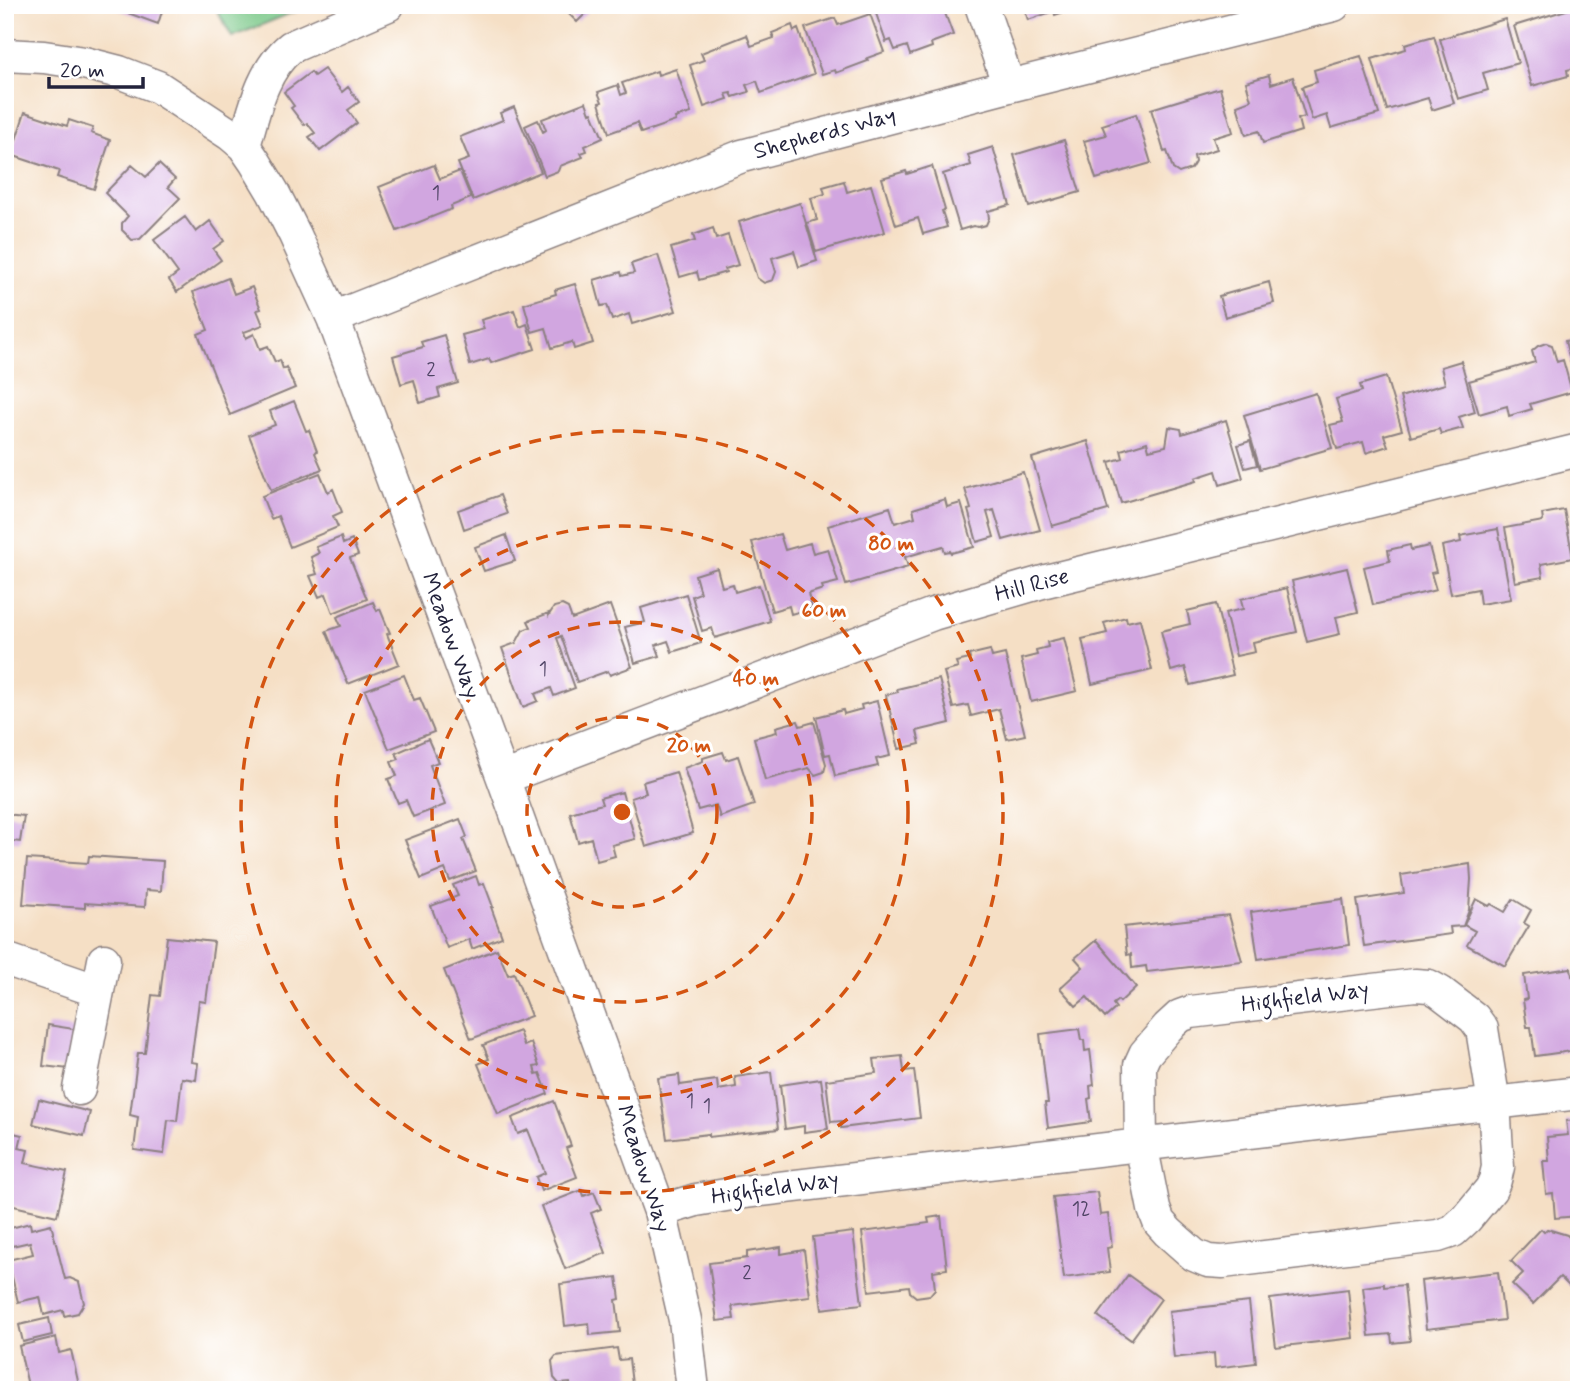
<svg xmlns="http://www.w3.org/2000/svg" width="1584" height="1395" font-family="Mynerve,sans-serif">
  <rect width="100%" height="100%" fill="#fff"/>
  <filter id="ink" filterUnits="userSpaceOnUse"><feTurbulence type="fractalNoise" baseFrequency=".0143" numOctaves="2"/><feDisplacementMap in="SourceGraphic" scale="14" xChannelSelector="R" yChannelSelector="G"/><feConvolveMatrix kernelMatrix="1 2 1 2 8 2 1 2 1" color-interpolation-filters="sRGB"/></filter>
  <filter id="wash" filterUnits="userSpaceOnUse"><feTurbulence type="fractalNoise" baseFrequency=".00686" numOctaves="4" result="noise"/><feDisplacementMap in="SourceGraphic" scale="28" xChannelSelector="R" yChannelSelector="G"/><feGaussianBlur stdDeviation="1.57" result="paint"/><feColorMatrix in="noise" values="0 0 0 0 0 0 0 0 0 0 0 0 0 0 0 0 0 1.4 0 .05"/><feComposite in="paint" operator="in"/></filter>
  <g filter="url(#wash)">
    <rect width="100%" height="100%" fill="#f5dfc5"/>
    <path fill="#7ac888" stroke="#4e7562" stroke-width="2" d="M214 5H311L232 37Z"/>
    <g id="blocks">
      <path fill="#d1a6e0" d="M106 5H164L158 24Z
        M560 5H589L591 8 577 22Z
        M873 5H942L953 35 931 43 932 47 910 55 907 46 895 50 891 40 886 42Z
        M1023 5H1082V6L1055 15 1054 11 1028 20Z
        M1576 7 1579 17V67L1567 70 1568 76 1532 86 1514 26Z
        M870 14 884 52 867 58 868 61 836 73 835 70 822 74 805 28 835 18 838 25Z
        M1505 19 1518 63 1483 73 1488 90 1458 99 1440 39Z
        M792 25 794 31 798 29 814 74 761 93 757 81 746 85 749 92 733 97 731 93 726 94 728 99 704 107 690 65 704 60 701 53 747 35 751 46 774 38 772 33Z
        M1434 36 1454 103 1432 110 1428 98 1387 110 1372 59 1406 49 1405 44Z
        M1361 56 1379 114 1331 128 1327 115 1312 120 1302 87 1317 82 1314 70Z
        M324 69 342 92 348 87 359 102 348 110 357 123 320 151 309 137 315 133 307 123 304 125 291 108 294 106 284 92 311 72 314 76Z
        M676 69 691 113 675 118 676 121 641 133 637 123 609 133 599 103 602 102 598 92 618 85 621 95 626 93 622 83 657 71 658 75Z
        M1269 75 1271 84 1293 77 1305 117 1298 119 1301 131 1263 143 1259 131 1246 135 1237 105 1251 100 1246 82Z
        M1220 88 1233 132 1213 138 1217 149 1194 156 1195 162 1191 169 1179 173 1173 169 1167 151 1164 152 1151 109Z
        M586 102 590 113 592 112 603 138 585 146 587 151 581 153 583 157 560 166 558 171 545 176 525 126 538 120 543 132 546 130 542 119Z
        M514 107 541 172 473 200 458 163 469 159 460 137 503 120 500 113Z
        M25 112 67 126 69 120 93 128 91 133 110 140 94 189 57 177 59 171 11 155Z
        M1136 114 1151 163 1096 179 1084 141 1106 135 1102 125Z
        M5 122H10L9 154H5Z
        M1064 140 1080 192 1029 207 1014 155Z
        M993 147 1010 205 988 211 989 218 986 225 978 227 973 226 960 230 943 174 971 165 968 155Z
        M159 164 175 179 168 187 180 198 140 239 132 240 122 230V223L128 216 105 193 132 165 146 177Z
        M434 165 440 179 460 171 471 198 451 206 452 209 397 231 379 187Z
        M932 166 945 210 942 211 947 227 923 234 918 218 896 225 882 178 906 171 907 174Z
        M844 181 847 192 871 185 885 232 816 252 807 223 817 220 811 198 825 194 823 187Z
        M800 203 817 261 799 267 794 251 772 258 776 272 773 280 764 283 757 278 739 222Z
        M185 217 196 232 210 221 224 241 213 249 221 260 177 292 169 280 178 273 154 240Z
        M713 228 716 239 728 235 738 265 725 269 726 272 699 280 697 272 680 277 671 248 695 241 693 235Z
        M658 255 676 311 632 324 629 314 612 320 607 305 601 306 594 280 621 272 622 276 634 273 631 264Z
        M228 278 234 294 252 287 261 309 257 310 263 325 244 332 246 338 254 334 260 349 268 346 275 362 280 360 283 369 286 367 295 388 230 415 198 334 208 330 193 292Z
        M1269 282 1274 303 1225 317 1219 296Z
        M575 284 593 343 574 349 572 342 552 348 546 328 532 332 524 304 556 294 555 290Z
        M514 310 520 327 527 324 535 349 491 363 489 359 470 365 462 335 484 329 481 320Z
        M444 335 458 383 438 389 440 397 420 403 414 380 401 384 393 356 423 347 421 342Z
        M1579 338V390H1578L1565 341Z
        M1546 343 1552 345 1557 362 1563 360 1572 392 1530 404 1532 409 1509 416 1507 406 1479 414 1469 381 1535 362 1532 351 1538 346Z
        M1461 361 1475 412 1459 417 1463 428 1441 434 1439 429 1411 437 1400 397 1445 384 1441 367Z
        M1386 377 1402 430 1384 435 1388 446 1366 453 1363 442 1337 449 1330 425 1343 422 1336 399 1362 391 1360 385Z
        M1316 393 1332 448 1260 469 1244 415Z
        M294 401 306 431 309 430 317 451 315 453 322 469 271 490 249 435 275 425 270 411Z
        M1226 420 1243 478 1220 485 1216 471 1195 478 1196 481 1121 503 1109 462 1123 458 1121 450 1147 442 1149 450 1166 446 1169 427 1181 429 1182 434Z
        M1088 441 1108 510 1052 526 1032 458Z
        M1250 441 1257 465 1245 468 1238 445Z
        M1023 472 1040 530 1003 540 994 510 987 512 994 537 977 542 968 510 971 509 965 489Z
        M320 473 328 492 333 489 342 512 333 516 338 527 290 547 278 516 271 519 262 496Z
        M500 495 507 514 464 529 458 510Z
        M945 499 947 507 961 503 974 547 951 553 950 551 945 552 943 546 905 557 908 567 846 585 828 526 890 507 895 523 915 517 913 509Z
        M1564 510 1573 558 1541 564 1543 577 1515 582 1505 528 1543 521 1542 514Z
        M1498 529 1511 599 1480 604 1478 589 1451 594 1442 546 1461 542 1460 536Z
        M780 534 785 550 810 543 813 553 828 549 838 582 822 586 823 589 808 594 812 608 791 614 789 606 772 611 752 542Z
        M506 535 515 561 484 571 475 547Z
        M341 537 343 544 352 540 358 555 350 558 367 599 333 613 326 594 319 597 310 576 317 574 311 557 319 553 316 547Z
        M1410 545 1411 550 1429 546 1436 572 1431 573 1436 590 1373 605 1364 567 1390 561 1388 550Z
        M717 568 722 587 733 584 735 592 759 585 770 621 715 638 712 628 702 631 692 596 700 593 695 575Z
        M1347 568 1358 612 1336 617 1340 634 1307 642 1292 581Z
        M1287 588 1297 632 1253 642 1255 652 1236 656 1225 613 1243 609 1241 599Z
        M686 594 701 643 672 652 668 641 656 645 660 656 635 663 625 627 645 622 641 608Z
        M373 602 377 611 380 609 390 633 387 634 399 664 348 684 326 631 341 626 337 617Z
        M1216 604 1233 675 1190 685 1185 667 1171 671 1161 631 1190 624 1187 611Z
        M562 605 568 608 572 619 610 605 632 667 610 675 608 671 577 682 561 636 557 638 575 688 554 696 551 688 535 694 538 701 523 707 502 648 516 643 523 630 531 627 528 621 549 613V615L554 607Z
        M1126 617 1127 622 1140 619 1152 670 1092 684 1082 639 1107 633 1104 623Z
        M1064 638 1077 691 1031 702 1021 659 1037 655 1036 650 1048 647 1047 642Z
        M990 650 992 657 1005 654 1025 735 1007 739 999 709 971 716 968 705 953 708 944 672 958 668 956 662 970 659 969 655Z
        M404 675 414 700 420 698 434 732 389 749 365 690Z
        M939 679 950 723 917 731 920 744 899 749 886 695 898 692 897 689Z
        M877 701 890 756 876 759 878 766 835 776 830 754 825 755 816 717 843 710 844 714 862 709 861 705Z
        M798 721 800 726 814 722 826 764 824 772 815 775 809 768 765 780 754 738 777 732 776 727Z
        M428 739 438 762 430 765 445 805 413 817 406 800 398 803 388 779 397 776 391 762 399 759 396 753Z
        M723 752 726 760 738 756 754 805 720 817 716 805 698 810 684 768 703 761V758Z
        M676 772 693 833 646 847 631 798 646 793 643 782Z
        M622 792 635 839 612 845 615 856 597 861 591 838 578 842 570 813 602 804 600 798Z
        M5 814 24 816 20 842 5 840Z
        M460 819 467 837 463 839 476 871 450 881 445 869 421 879 405 840Z
        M89 856 163 861 161 891 146 890 145 907 85 903V908L23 904 27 859 88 863Z
        M1470 864 1471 879 1469 910 1463 926 1450 927 1451 934 1364 946 1357 900 1404 893 1401 875Z
        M476 876 479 885 484 883 493 907H491L502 937 472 949 469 939 447 948 431 906 458 896 453 885Z
        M1343 899 1349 945 1258 959 1251 912Z
        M1476 899 1489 906 1491 904 1505 912 1513 899 1531 910 1524 923 1529 926 1505 966 1467 945 1475 931 1464 925Z
        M1229 915 1242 961 1147 972 1146 966 1132 968 1131 954 1127 955 1124 927Z
        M167 937 214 942 206 1002 199 1001 191 1062 198 1063 196 1080 182 1078 177 1121 168 1120 164 1154 134 1150 138 1117 130 1115 138 1053H145L152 995 160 996Z
        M1096 940 1136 987 1120 1002 1118 1000 1113 1004 1116 1008 1105 1018 1087 997 1076 1006 1060 988 1083 967 1075 958Z
        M497 949 508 975 514 973 531 1016 471 1039 444 970Z
        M1571 968 1572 976 1579 975V1005L1576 1006 1579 1024V1050L1535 1056 1531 1027H1527L1523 1000 1527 999 1524 975Z
        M48 1025 74 1029 69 1069 43 1066Z
        M1079 1029 1081 1040H1084L1085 1051 1090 1050 1092 1066 1094 1085 1090 1086 1091 1098 1088 1099 1091 1122 1048 1128 1045 1103H1048L1040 1034Z
        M519 1031 524 1046 531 1043 539 1066 534 1067 536 1074 540 1073 548 1094 498 1114 478 1064 489 1059 483 1045Z
        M902 1056 904 1071 914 1070 920 1118 841 1128V1121L831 1122 826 1080 876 1073 874 1059Z
        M771 1072 778 1129 709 1137V1134L667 1139 658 1078 679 1075 680 1085 717 1080 718 1090 736 1087 735 1077Z
        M821 1079 828 1129 804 1132V1126L785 1129 780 1085Z
        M39 1099 90 1112 84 1136 33 1124Z
        M554 1101 571 1146 566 1148 577 1177 541 1191 536 1177 545 1173 528 1130 518 1134 512 1118Z
        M1579 1120V1216L1555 1218 1553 1193 1546 1194 1543 1161H1549L1547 1137 1568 1135 1566 1121Z
        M5 1131 22 1135 19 1148 28 1150 25 1163 67 1172 57 1216 5 1204Z
        M582 1190 584 1196 594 1192 601 1209 591 1213 606 1253 565 1269 541 1206Z
        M1097 1192 1100 1215 1108 1214 1112 1247 1107 1248 1110 1272 1064 1278 1053 1197Z
        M941 1216 947 1269 933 1271 935 1289 930 1295 916 1297 910 1292 909 1286 869 1291 862 1232 929 1223 928 1218Z
        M30 1223 31 1229 51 1224 65 1279 70 1278 79 1282 84 1303 78 1313 64 1316 63 1310 44 1315 40 1297 18 1302 8 1260 33 1254 30 1242 12 1246 7 1229Z
        M1541 1229 1544 1232 1547 1229 1567 1235 1579 1247V1279L1571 1288 1560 1277 1533 1304 1512 1284 1523 1273 1511 1261Z
        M853 1232 862 1304 822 1309 813 1237Z
        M781 1247V1254L804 1250 810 1296 732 1306 734 1319 717 1321 709 1263 747 1258V1252Z
        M1498 1272 1504 1320 1426 1329 1421 1281Z
        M1128 1275 1161 1299 1131 1340 1098 1316Z
        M617 1277 620 1299 616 1300 620 1332 590 1335 589 1323 565 1326 560 1284Z
        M1384 1284V1287L1404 1285 1410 1341 1392 1343 1391 1334 1369 1336 1363 1287Z
        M1348 1289 1353 1338 1276 1347 1270 1299Z
        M1249 1302 1256 1363 1215 1368 1214 1353 1174 1358 1169 1311Z
        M49 1318 52 1335 23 1342 19 1325Z
        M56 1337 59 1353 71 1350 80 1390H29L19 1346Z
        M617 1348 619 1360 629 1359 632 1384 626 1385 627 1390H571L570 1383 559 1384 554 1378 552 1361 556 1356Z"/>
    </g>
  </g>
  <g filter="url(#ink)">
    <use href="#blocks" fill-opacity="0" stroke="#8c8080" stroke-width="2"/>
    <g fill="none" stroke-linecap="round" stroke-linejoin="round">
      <defs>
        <path id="minor" d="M981 5 1009 86
          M5 55 44 57 84 63 119 72 158 87 231 135 244 146 255 162 273 192 295 235 333 318 503 778 660 1211 685 1320 693 1390
          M244 146C254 112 262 70 291 47L388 5
          M333 318 742 156 1009 86 1334 5
          M503 778 933 614 1046 581 1579 450
          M5 959 98 991
          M1415 985 1429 986 1440 992 1474 1018 1482 1029 1494 1103 1498 1167 1495 1180 1491 1189 1466 1219 1453 1231 1438 1236 1223 1262 1208 1261 1194 1255 1168 1232 1159 1222 1154 1209 1141 1144 1140 1065 1145 1054 1168 1027 1180 1016 1191 1012Z
          M79 1089 104 960
          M660 1211 696 1200 744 1192 1579 1093"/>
      </defs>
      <use href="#minor" stroke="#8c8080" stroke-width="35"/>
      <use href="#minor" stroke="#fff" stroke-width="32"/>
    </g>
  </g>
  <g fill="none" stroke="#d45411" stroke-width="3.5" stroke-dasharray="12 9">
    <circle cx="622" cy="812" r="95"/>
    <circle cx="622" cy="812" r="190"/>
    <circle cx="622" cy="812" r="286"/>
    <circle cx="622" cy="812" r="381"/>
  </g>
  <g text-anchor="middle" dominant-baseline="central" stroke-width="6" stroke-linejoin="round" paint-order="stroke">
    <g font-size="19" fill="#4e4364">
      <text x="436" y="193">1</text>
      <text x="431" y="370">2</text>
      <text x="543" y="669">1</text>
      <text x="690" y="1101">1</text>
      <text x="707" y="1106">1</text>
      <text x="1081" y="1209">12</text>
      <text x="747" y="1273">2</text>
    </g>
    <g font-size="23" fill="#22223b" stroke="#fff">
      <text transform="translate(825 134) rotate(-15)">Shepherds Way</text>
      <text transform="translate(1032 586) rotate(-15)">Hill Rise</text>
      <text transform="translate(450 636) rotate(70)">Meadow Way</text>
      <text transform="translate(1305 998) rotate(-7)">Highfield Way</text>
      <text transform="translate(643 1169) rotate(72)">Meadow Way</text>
      <text transform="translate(775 1189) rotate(-8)">Highfield Way</text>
    </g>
  </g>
  <circle cx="622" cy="812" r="10" fill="#d45411" stroke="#fff" stroke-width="3.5"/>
  <g font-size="21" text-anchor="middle" font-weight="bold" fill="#d45411" stroke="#fff" stroke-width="6" stroke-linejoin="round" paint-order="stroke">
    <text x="891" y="550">80 m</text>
    <text x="824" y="617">60 m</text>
    <text x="756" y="685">40 m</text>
    <text x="689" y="752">20 m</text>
  </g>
  <rect width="1584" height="1395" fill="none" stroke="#fff" stroke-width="28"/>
  <path d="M49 77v10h94v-10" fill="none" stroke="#22223b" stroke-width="3.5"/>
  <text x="60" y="77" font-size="21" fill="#22223b" stroke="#ffffff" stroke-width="5" paint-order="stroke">20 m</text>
</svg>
